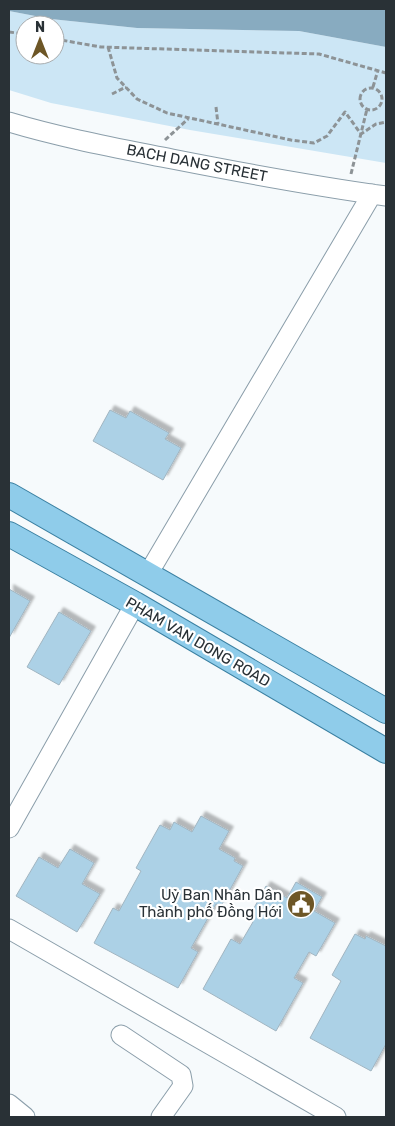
<svg xmlns="http://www.w3.org/2000/svg" width="395" height="1126" font-family="Rubik,sans-serif">
  <defs>
    <filter id="shadow"><feDropShadow dx="4.5" dy="-4.5" stdDeviation="1" flood-color="#0004"/></filter>
  </defs>
  <rect width="100%" height="100%" fill="#f6fafc"/>
  <path fill="#cce6f5" fill-rule="evenodd" d="M9 11 51 19 137 28 299 31 386 47V163L190 130 51 103 9 90ZM25 25H55V55H25Z"/>
  <path fill="#88abc0" d="M9 9H386V47L299 31 137 28 51 19 9 11Z"/>
  <path fill="#acd1e6" stroke="#a1b5c1" filter="url(#shadow)" d="M110 410 126 418 130 411 169 433 165 439 181 448 163 480 93 441Z
    M9 589 30 601 9 638Z
    M59 612 91 631 59 685 27 667Z
    M201 816 229 831 219 849 235 858 234 861 243 866 221 906 216 904 191 948 198 952 178 988 94 943 113 908 119 911 141 871 136 868 160 825 170 830 174 822 192 832Z
    M70 849 94 863 82 884 100 894 77 932 16 896 39 857 58 868Z
    M296 882 322 897 314 911 335 923 316 956 309 952 294 978 303 983 276 1031 203 989 231 939 240 944 253 922 248 919 266 886 287 898Z
    M355 934 365 939 366 936 386 946V1044L371 1071 310 1038 341 981 332 975Z"/>
  <g fill="none" stroke-linecap="round" stroke-linejoin="round">
    <defs>
      <path id="minor" d="M9 122C62 138 117 148 172 159 243 173 314 186 386 196
        M148 574 372 194
        M9 828 135 604
        M9 929 336 1117
        M121 1035 181 1075 183 1086 161 1117
        M9 1104 25 1117"/>
      <path id="major" d="M9 495 386 711
        M9 534 135 604 386 751"/>
    </defs>
    <use href="#minor" stroke="#8b9eaa" stroke-width="21"/>
    <use href="#major" stroke="#3b80a2" stroke-width="26"/>
    <path stroke="#8d9396" stroke-width="3" stroke-dasharray="5 2.5" stroke-linecap="butt" d="M9 32 25 34
      M55 39 101 47 319 54 386 73
      M108 47 117 78 137 99 167 113 291 140 314 143 327 136 345 112 361 134 376 124 386 122
      M373 87 378 70
      M360 99a11 11 0 1 1 22 0a11 11 0 1 1-22 0Z
      M112 94 126 87
      M216 107 218 124
      M165 140 188 119
      M351 174 367 109"/>
    <use href="#minor" stroke="#fff" stroke-width="19"/>
    <use href="#major" stroke="#8fccea" stroke-width="24"/>
  </g>
  <defs>
    <symbol id="civic-disc" viewBox="-11 -11 22 22"><circle r="9.5" fill="#6d5626" stroke="#fff"/><path d="M-.6-6.5H3V-4.5H.6V-3L4-1V1h2V6H-6V1h2V-1L-.6-3ZM-1.2 2.5V6h2.4V2.5Z" fill="#fff"/></symbol>
  </defs>
  <g fill-rule="evenodd">
    <use href="#civic-disc" x="285" y="888" width="32" height="32"/>
  </g>
  <g text-anchor="middle" dominant-baseline="central" stroke-width="4.5" stroke-linejoin="round" paint-order="stroke">
    <g font-size="15" fill="#293136" stroke="#fff">
      <text transform="translate(197 163) rotate(11)">BACH DANG STREET</text>
      <text transform="translate(198 642) rotate(30)">PHAM VAN DONG ROAD</text>
    </g>
    <g font-size="15" fill="#293136" stroke="#fff" text-anchor="end">
      <text x="282" y="895">Uỷ Ban Nhân Dân<tspan x="282" dy="17">Thành phố Đồng Hới</tspan></text>
    </g>
  </g>
  <rect width="395" height="1126" fill="none" stroke="#293136" stroke-width="20"/>
  <g transform="translate(40 40)"><circle r="24" fill="#ffffff" stroke="#a9adaf"/>
  <path d="M0-4L9 19L0 12L-9 19Z" fill="#6d5626"/>
  <text y="-8" font-size="14" font-weight="bold" text-anchor="middle" fill="#293136">N</text>
  </g>
</svg>
